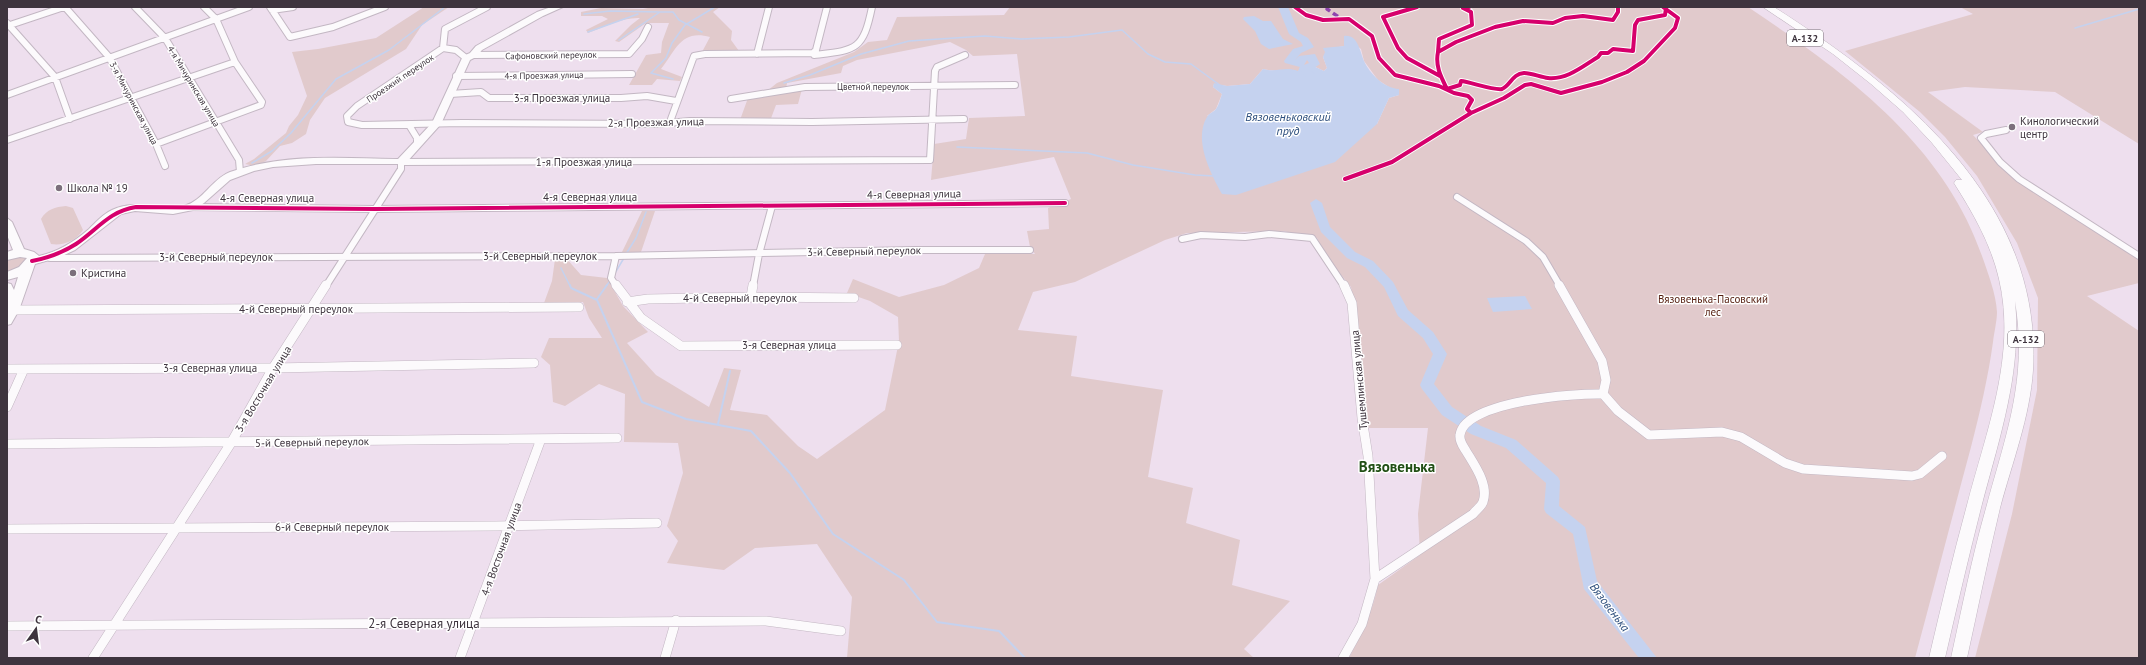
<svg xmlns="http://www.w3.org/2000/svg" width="2146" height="665" font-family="'PT Sans',sans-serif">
  <rect width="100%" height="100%" fill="#eedfee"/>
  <path fill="#e1cacc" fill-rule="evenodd" d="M424 7H449L422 25 406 49 325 98 310 120 306 134 292 143 280 146 266 161 255 166 245 164 254 159 286 133 289 126 298 115 307 96 292 52 318 49 376 38Z
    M653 7H720L713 12 732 31 731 40 739 51 702 52 710 37C681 29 676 50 661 69L682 77 680 81 657 79 652 85H629L646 55 661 53 662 42 669 23H646L619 42 615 41 631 25 640 18C623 17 604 27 588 33L586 30 608 19 602 16H581V12L601 8 643 9Z
    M1010 7H1748C1843 71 1943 143 1982 256 1988 273 1996 294 1997 312 1997 321 1994 333 1993 342 1988 378 1980 412 1971 447 1952 517 1934 588 1915 658H1349C1361 635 1373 611 1378 585L1420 555 1418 514 1428 428H1367L1357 322 1351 287 1325 255 1317 238 1283 231 1187 233 1165 240 1075 282 1033 292 1018 330 1077 336 1071 376 1163 390 1148 477 1193 488 1186 523 1240 540 1232 585 1290 601 1244 649 1254 658H847L852 597 817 544 755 548 724 570 667 563 678 541 667 526 683 473 678 443 624 442 625 394 599 384 565 406 553 402 550 365 541 357 549 338H602L589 318 583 302 544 303 552 281 555 259 566 258 581 275 607 278 623 306 648 332 627 343 656 375 709 407 724 368 741 370 730 410 767 415 798 446 817 459 885 410 899 341 898 317 870 301 847 293 853 279 899 297 944 285 979 268 985 254H1035L1030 247 1027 231 1049 229 1048 208 1071 199 1054 157 931 180 934 144 966 139 969 118 1025 116 1017 54 973 56 966 50 950 42 857 60 843 66 841 73 787 83 786 89 767 91 777 83 854 52 868 42 887 40 897 17 1004 15ZM1344 36 1361 49 1364 61 1378 80 1392 89H1399V95L1389 98 1377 124 1207 116 1216 109 1222 94 1213 87 1214 84 1227 86 1250 84 1263 69C1271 71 1290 73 1298 71 1302 70 1306 66 1309 64L1324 71 1327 68 1323 57C1328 48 1334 48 1344 46Z
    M1960 7H2139V144L2055 92 1965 87 1928 92 1983 132 1973 135 2016 180 2139 260V283L2087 296 2139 331V658H1975L2012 514 2037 390 2038 298 2017 243 1977 176 1945 137 1920 112 1845 51 1973 14Z
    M802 89 798 104 776 105 770 121 740 120 748 98Z
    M66 206 73 208 83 230C76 241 63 246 51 244L41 219C47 209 55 207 66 206Z
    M642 211H655L641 252H622Z
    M15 256 26 257 27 260 25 264 7 272V259Z"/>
  <path fill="#c5d2ef" d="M1254 16 1263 21H1271L1283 39 1293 44 1269 49 1261 44 1255 31 1243 19 1244 17Z
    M1344 36C1358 34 1360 52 1364 61 1370 74 1384 88 1399 89V95L1389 98 1377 124 1335 162 1236 195 1222 194C1211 174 1193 140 1207 117 1209 113 1214 112 1216 109 1219 105 1220 99 1222 94L1213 87 1214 83 1227 86 1250 84 1263 69C1278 73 1284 66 1298 71L1300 67 1309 64 1324 71 1327 68 1323 57 1325 52 1323 48 1344 46Z
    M1525 296 1532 309 1493 312 1487 298Z"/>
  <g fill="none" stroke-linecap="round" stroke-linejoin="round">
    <path stroke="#c5d2ef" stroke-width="1.5" d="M584 14 610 11 659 12
      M2075 28 2139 9
      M588 32 638 14
      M619 40 660 12H673L679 20 702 32
      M673 79 651 73 666 58 672 43 685 25 715 7
      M784 83 810 75 861 54 909 41 985 36 1021 39 1069 37 1122 30 1148 54 1165 62 1191 64 1221 86
      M957 147 1087 153 1133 165 1195 175 1214 176
      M252 163 272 151 291 133 336 79 389 50 445 7
      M626 254 636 238 646 212
      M561 268 570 286
      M615 273 624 258
      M606 286 611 280"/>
    <path stroke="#c5d2ef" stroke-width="2" d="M570 285 571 288 597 300 642 402 686 419 751 431 790 473 833 534 904 580 937 622 999 631 1025 658
      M597 299 607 285
      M718 424 730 371"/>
    <path fill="#c5d2ef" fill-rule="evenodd" d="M1278 7H1288L1299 33 1308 38 1314 47 1301 53 1295 60 1299 56 1315 54 1320 64 1311 70 1315 75 1314 77H1306L1299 69 1300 67 1285 63 1284 61 1293 49 1303 46 1301 42 1289 34ZM1307 60 1309 63 1304 65Z
      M1316 199 1322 203 1330 227 1355 252 1373 261 1393 282 1408 310 1433 332 1447 354 1434 384 1452 407 1481 426 1516 440 1558 477 1560 481 1559 506 1585 527 1597 581 1657 658H1639L1584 589 1573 534 1546 513 1544 509 1546 483 1506 448 1471 434 1442 415 1422 389 1420 385 1433 354 1423 338 1398 316 1384 287 1365 267 1347 258 1321 232 1310 203Z"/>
    <defs>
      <path id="street-far1" d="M65 7 109 57 156 144 165 166
        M135 7 165 38 239 160 240 172
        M270 7 290 37 333 27 385 7
        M487 7 445 29 443 48 357 106 347 116 348 122 362 125 462 123 656 124 690 121 812 122 964 119
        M272 10 293 7
        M7 23 55 77 70 119
        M7 26 64 7
        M443 48 456 50 466 58
        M813 53 816 50 827 7
        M757 54 769 7
        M473 55 629 54 642 39 648 27
        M456 76 632 74
        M450 94 481 92 489 98H621L647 96 676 101
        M7 95 249 7
        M731 99 805 87 1015 85
        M673 123 671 119 694 56 705 54 813 53 814 55C856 50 863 51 872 7
        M409 125 417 138V144
        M2006 130 1986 134 1981 138 2000 162 2019 179 2139 256
        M7 140 235 62
        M156 144 261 105 262 102 235 62 216 19 204 7
        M1457 197 1526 241 1543 257 1560 286
        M191 207 375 209 1065 203
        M1182 239 1201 235 1245 237 1269 234 1312 238 1344 286
        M616 256 611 278 616 286
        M50 258 616 256 915 250H1030
        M326 286 401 169V162L930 160 935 71 937 67 965 55
        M753 286 759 254 772 206"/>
      <path id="street" d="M616 285 641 318 681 346 897 345
        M1559 285 1602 361 1606 380 1603 394
        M751 297 753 285
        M627 302 648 299 751 297 854 298
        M13 310 579 307
        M7 369 273 368 534 363
        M7 407 24 369
        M7 444 617 438
        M7 529 495 526 657 523
        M1375 579 1473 514C1476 510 1481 507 1483 502 1489 485 1475 466 1466 451 1463 446 1459 441 1460 435 1464 401 1576 393 1603 394L1618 411 1649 435 1722 432 1741 437 1785 463 1803 469 1912 476 1920 474 1942 456
        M7 626 766 621 841 631
        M93 658 231 443 273 368 326 285
        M460 658 541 439
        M665 658 676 620
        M1343 658 1362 624 1375 579 1368 456 1362 418 1352 303 1344 285"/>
      <path id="secondary" d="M551 7H563L543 16 482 50 476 57 470 60 441 124 405 164H316L273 167 254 171 230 180 204 203 193 210 173 214 135 211 121 214 75 250 60 257 35 264 19 310 11 324 7 325V283L11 284 14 290 18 277 7 280V272L19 267 27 258 20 257 7 260V252L13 250 7 235V218L12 222 24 249 34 252 39 256C57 252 74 242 89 229 96 222 103 214 112 210 137 198 160 212 184 206 203 201 212 179 230 172 284 153 342 158 398 159L432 123 463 56 470 53 476 46 537 12Z"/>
      <path id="primary" d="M1763 7H1774C1902 89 2043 201 2033 370 2030 417 2012 463 2000 508 1988 558 1978 608 1967 658H1951C1962 608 1972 557 1986 508 2006 434 2028 379 2015 301 2022 371 2000 436 1982 504 1969 555 1957 606 1945 658H1929C1941 607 1953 556 1967 505 1986 432 2017 355 1999 279 1991 244 1973 213 1954 183L1956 180H1962L1932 143 1903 112 1871 84 1833 54Z"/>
    </defs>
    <use href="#street-far1" stroke="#c3b7c3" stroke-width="8"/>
    <use href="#street" stroke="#c3b7c3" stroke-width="10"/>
    <use href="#secondary" stroke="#c3b7c3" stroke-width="2"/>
    <use href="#primary" stroke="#c3b7c3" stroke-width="1"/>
    <use href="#street-far1" stroke="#fcfafc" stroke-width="6"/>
    <use href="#street" stroke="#fcfafc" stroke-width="9"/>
    <use href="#secondary" fill="#fcfafc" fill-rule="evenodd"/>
    <use href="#primary" fill="#fcfafc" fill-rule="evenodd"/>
    <path stroke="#8e44ad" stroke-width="3.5" stroke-dasharray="6 3.5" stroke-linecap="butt" d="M1328 7 1327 9 1340 18"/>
    <defs>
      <path id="cycleway" d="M1295 7 1306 15 1323 20 1349 19 1372 36 1379 58 1395 75 1439 86 1454 93 1468 96 1472 100 1467 109 1471 113 1504 98 1525 85 1531 84 1561 93 1602 82 1627 72 1644 61 1675 28 1678 18 1663 7
        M1417 7 1383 17 1398 48 1407 58 1440 76
        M1618 7V12L1613 20 1583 16 1565 18 1553 23 1523 21 1495 27 1456 42 1438 52C1435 66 1441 77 1447 89L1460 85 1461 81C1470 82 1496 91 1502 89 1511 85 1512 74 1524 73 1532 73 1540 77 1548 78 1567 80 1583 66 1598 57L1601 53H1608L1613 49 1633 51 1635 25 1638 20 1665 15 1666 8
        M1438 52 1439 39 1472 25 1471 12 1463 8 1469 7
        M1345 179 1392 162 1471 113
        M32 261C48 258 62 253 76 244 97 230 109 211 136 207L375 209 1065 203"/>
    </defs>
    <use href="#cycleway" stroke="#fff" stroke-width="6"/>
    <use href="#cycleway" stroke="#d6006c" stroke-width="4"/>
  </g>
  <g fill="#7c707c" stroke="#fff" stroke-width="1.5">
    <circle cx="2012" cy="127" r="4"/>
    <circle cx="59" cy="188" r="4"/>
    <circle cx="73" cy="273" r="4"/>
  </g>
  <g text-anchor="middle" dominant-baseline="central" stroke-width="3" stroke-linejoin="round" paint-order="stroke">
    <g font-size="9" fill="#3e343e" stroke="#fff">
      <text transform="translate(551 55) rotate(-1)">Сафоновский переулок</text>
      <text transform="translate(544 75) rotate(-1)">4-я Проезжая улица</text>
      <text transform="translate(400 78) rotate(-34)">Проезжий переулок</text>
      <text transform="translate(194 86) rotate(59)">4-я Мичуринская улица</text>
      <text x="873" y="86">Цветной переулок</text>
      <text transform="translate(134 103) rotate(62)">3-я Мичуринская улица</text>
    </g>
    <g fill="#fff" stroke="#787178" stroke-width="1">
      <rect x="1787" y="30" width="36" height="16" rx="3"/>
      <rect x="2008" y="331" width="36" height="16" rx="3"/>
    </g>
    <g font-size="10" font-weight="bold" fill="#3e343e">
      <text x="1805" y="38">А-132</text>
      <text x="2026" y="339">А-132</text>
    </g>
    <g font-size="11" fill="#3e343e" stroke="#fff">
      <text x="562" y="98">3-я Проезжая улица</text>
      <text transform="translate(656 122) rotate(-1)">2-я Проезжая улица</text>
      <text x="584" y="162">1-я Проезжая улица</text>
      <text transform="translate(914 194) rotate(-1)">4-я Северная улица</text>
      <text x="590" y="197">4-я Северная улица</text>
      <text x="267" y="198">4-я Северная улица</text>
      <text transform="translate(864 251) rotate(-1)">3-й Северный переулок</text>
      <text x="540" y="256">3-й Северный переулок</text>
      <text x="216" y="257">3-й Северный переулок</text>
      <text x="740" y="298">4-й Северный переулок</text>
      <text x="296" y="309">4-й Северный переулок</text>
      <text x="789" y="345">3-я Северная улица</text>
      <text x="210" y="368">3-я Северная улица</text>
      <text transform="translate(1359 380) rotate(-95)">Тушемлинская улица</text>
      <text transform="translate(263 389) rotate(-59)">3-я Восточная улица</text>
      <text transform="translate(312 442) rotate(-1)">5-й Северный переулок</text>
      <text x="332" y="527">6-й Северный переулок</text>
      <text transform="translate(501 549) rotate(-70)">4-я Восточная улица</text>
    </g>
    <g font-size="11" fill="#3e343e" stroke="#fff" text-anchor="start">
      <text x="2020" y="121">Кинологический<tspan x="2020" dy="13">центр</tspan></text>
      <text x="67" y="188">Школа № 19</text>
      <text x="81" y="273">Кристина</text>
    </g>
    <g font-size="11" fill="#551e0f" stroke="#fff">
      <text x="1713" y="299">Вязовенька-Пасовский<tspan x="1713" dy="13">лес</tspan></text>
    </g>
    <g font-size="12" font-style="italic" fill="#2e4f7d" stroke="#fff">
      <text x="1288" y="116">Вязовеньковский<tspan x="1288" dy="14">пруд</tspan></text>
      <text transform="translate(1610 607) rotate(53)">Вязовенька</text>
    </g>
    <g font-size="13" fill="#3e343e" stroke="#fff">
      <text x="424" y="623">2-я Северная улица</text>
    </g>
    <g font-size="15" font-weight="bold" fill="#214f15" stroke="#fff">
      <text x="1397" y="466">Вязовенька</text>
    </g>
  </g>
  <rect width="2146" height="665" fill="none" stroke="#3e343e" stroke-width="16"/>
  <g transform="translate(36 629) rotate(14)" stroke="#ffffff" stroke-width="3" paint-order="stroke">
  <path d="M0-3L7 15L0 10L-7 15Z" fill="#3e343e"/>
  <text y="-6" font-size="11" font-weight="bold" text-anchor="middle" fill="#3e343e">С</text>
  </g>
</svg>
